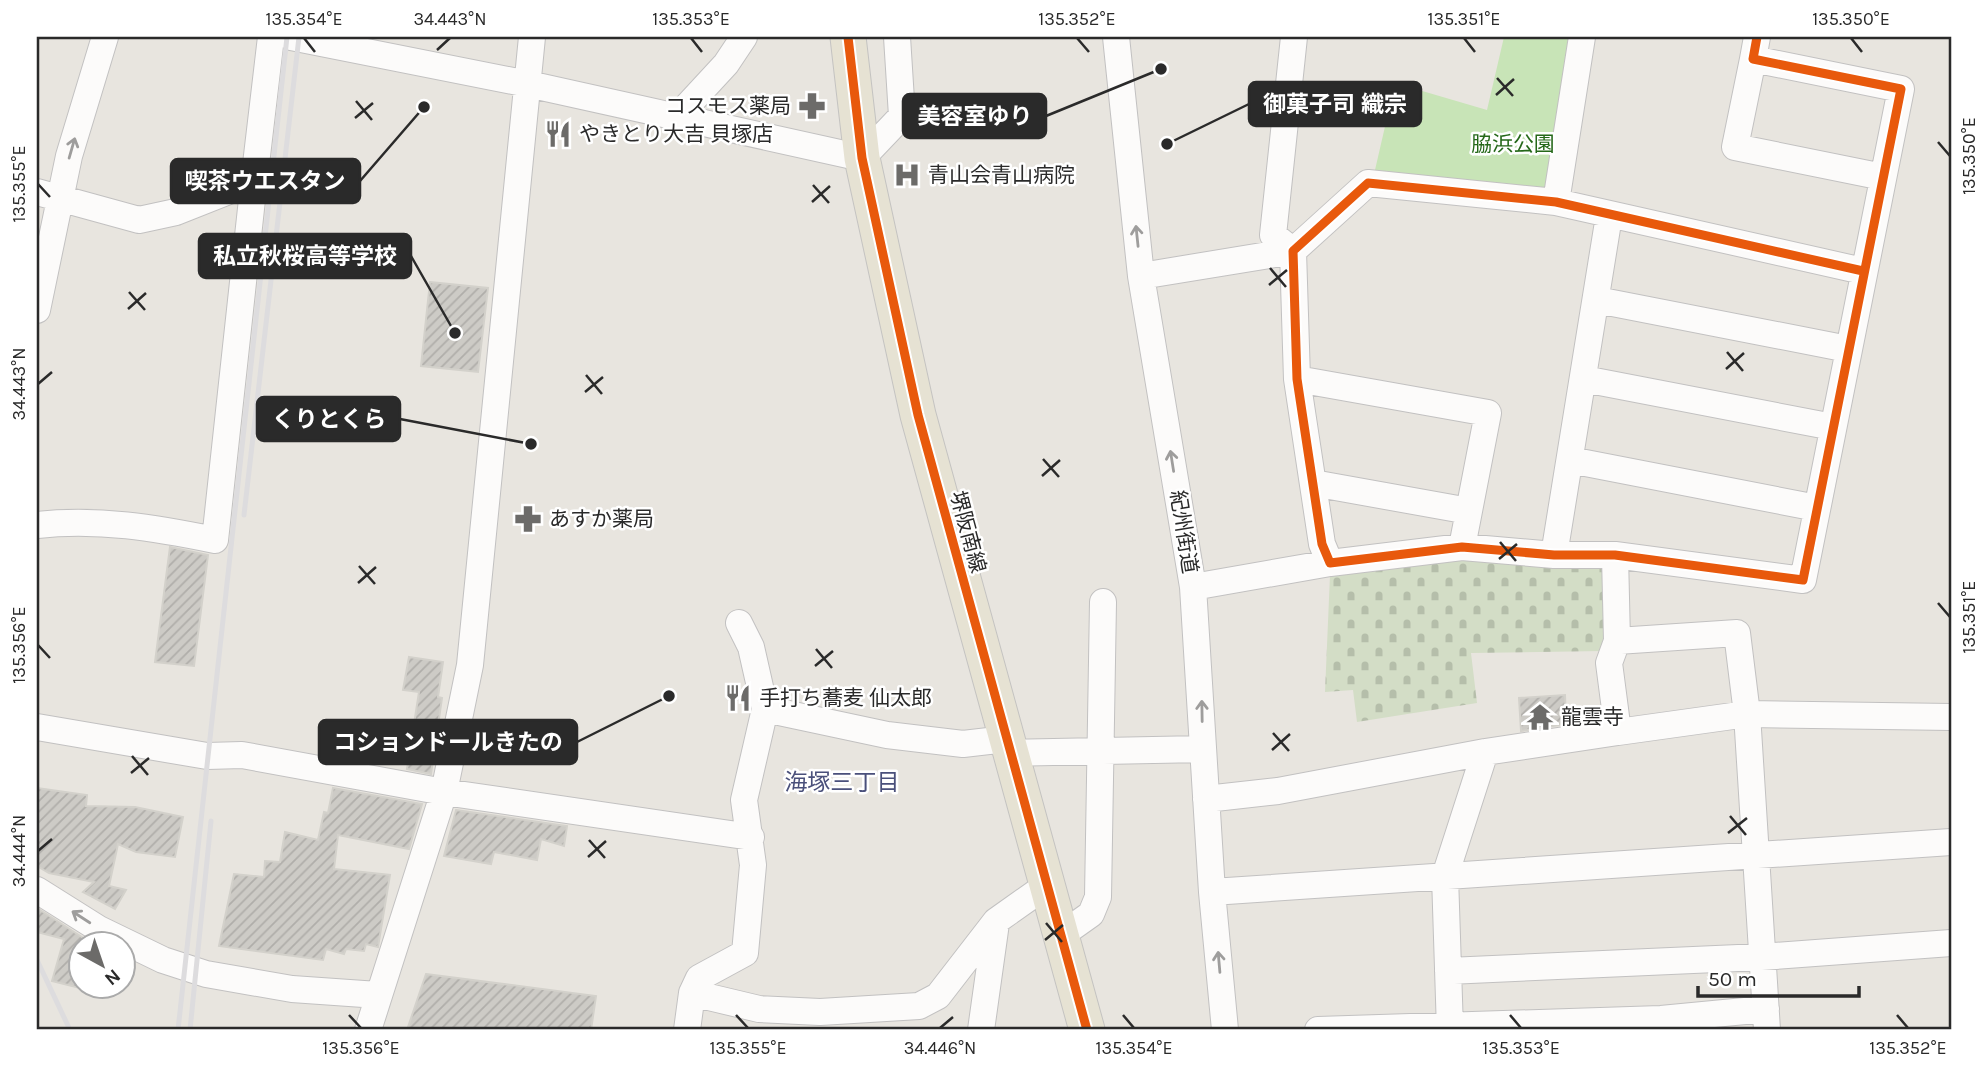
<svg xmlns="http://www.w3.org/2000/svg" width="1988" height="1067" font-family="Karla,'Noto Sans JP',sans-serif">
  <defs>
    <pattern id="cemetery-stones" width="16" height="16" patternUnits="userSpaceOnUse" patternTransform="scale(1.75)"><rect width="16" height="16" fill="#d3ddc6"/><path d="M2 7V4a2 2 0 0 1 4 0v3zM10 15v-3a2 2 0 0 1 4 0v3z" fill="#b5beaa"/></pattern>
    <pattern id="building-hatch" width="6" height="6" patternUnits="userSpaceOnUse" patternTransform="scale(1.75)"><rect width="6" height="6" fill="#cdcbc6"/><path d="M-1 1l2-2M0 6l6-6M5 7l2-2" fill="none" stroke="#b0aeaa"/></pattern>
  </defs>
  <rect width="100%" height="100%" fill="#e8e5df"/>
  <path fill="url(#cemetery-stones)" d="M1458 559 1604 564 1603 651 1471 653 1477 703 1357 722 1353 690 1325 692 1330 575Z"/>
  <path fill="#c8e4b7" d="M1504 37H1574L1548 191 1375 170 1395 83 1487 110Z"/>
  <path fill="url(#building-hatch)" stroke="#d3d1cb" stroke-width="2" d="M430 282 488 288 478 372 421 366Z
    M170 547 208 555 194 666 155 662Z
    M409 657 443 662 438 697 442 698 431 774 407 769 419 692 403 690Z
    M1565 695 1566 724 1521 731 1519 698Z
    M37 788 87 795 86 806 135 807 183 817 175 857 136 852 118 844 109 886 126 890 115 909 83 892 94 882 49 873 37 866Z
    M333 788 422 804 409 849 338 835 334 869 390 875 378 947 366 944 364 951 346 949 344 954 326 949 323 960 219 946 234 874 264 877 265 861 280 862 285 832 318 840 324 812 328 813Z
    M456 810 567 826 564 846 541 839 537 860 494 852 491 864 444 856Z
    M37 908 91 943 80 944V988L52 981 64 939 37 932Z
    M426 974 596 996 591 1030H407Z"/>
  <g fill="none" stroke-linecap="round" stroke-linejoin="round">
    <defs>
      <path id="minor" d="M291 37 528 84 862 158 902 116 897 37
        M1116 37 1141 276 1193 587 1212 892 1225 1030
        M1757 37 1753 59 1901 89 1803 580 1615 555H1554L1462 547 1330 563 1322 544 1297 379 1293 251 1368 183 1556 202 1863 271
        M1753 59 1735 147 1883 177
        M677 117 726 64 744 37
        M37 192 139 220 176 212 254 181 271 37
        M1556 202 1582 37
        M1293 251 1273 235 1294 37
        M1141 276 1293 251
        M1597 300 1848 349
        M37 310 69 156 105 37
        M1297 379 1488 413 1462 547
        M1584 379 1833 427
        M1570 460 1817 508
        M1313 483 1469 511
        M37 525C98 518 156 528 215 540L254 181
        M1554 555 1609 216
        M1615 555 1617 641 1737 633 1747 714 1767 1030
        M1193 587 1330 563
        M765 709 887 735 963 744 1006 739
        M37 727 207 756 242 755 444 792 751 837
        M1618 732 1747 714 1951 717
        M1009 753 1203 749
        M1206 799 1278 791 1485 752 1618 732 1609 663 1617 641
        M37 890 99 929 163 960 206 974 292 989 378 995
        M1212 892 1951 842
        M1060 936 1091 914 1098 897 1103 602
        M1448 971 1761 957 1951 943
        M692 993 699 978 745 953 753 865 744 800 765 709 751 647 739 623
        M368 1030 444 792 470 665 532 37
        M687 1030 692 993 759 1009 820 1012 919 1006 938 996 996 921 1047 885
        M981 1030 996 923
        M1318 1030 1661 1019 1766 1009
        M1450 1030 1445 876 1485 752"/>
      <path id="major" d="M848 37 862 158 918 415 1087 1030"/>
    </defs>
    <use href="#minor" stroke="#c2c1c1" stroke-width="28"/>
    <use href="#major" stroke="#c4c3c1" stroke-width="37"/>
    <use href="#minor" stroke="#fcfbfa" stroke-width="26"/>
    <use href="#major" stroke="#e6e2d3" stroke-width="35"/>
    <path stroke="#dddcde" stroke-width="5" d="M244 515 299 37
      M37 960 70 1030
      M178 1030 287 37
      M190 1030 211 821"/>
    <defs>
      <path id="cycleway" d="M848 37 862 158 918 415 1087 1030
        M1757 37 1753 59 1901 89 1803 580 1615 555H1554L1462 547 1330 563 1322 544 1297 379 1293 251 1368 183 1556 202 1863 271"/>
    </defs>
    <use href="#cycleway" stroke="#fff" stroke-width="13"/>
    <use href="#cycleway" stroke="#e8590c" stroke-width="9"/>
  </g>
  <defs><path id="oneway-shaft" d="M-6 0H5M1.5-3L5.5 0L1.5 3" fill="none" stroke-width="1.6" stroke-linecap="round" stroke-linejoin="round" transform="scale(1.75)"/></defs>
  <g stroke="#9e9d9c">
    <use href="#oneway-shaft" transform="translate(72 148) rotate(-74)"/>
    <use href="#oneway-shaft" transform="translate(1137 236) rotate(-96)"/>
    <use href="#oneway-shaft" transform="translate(1172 461) rotate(-99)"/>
    <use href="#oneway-shaft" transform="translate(1202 711) rotate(-91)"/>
    <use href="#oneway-shaft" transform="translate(81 917) rotate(-147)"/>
    <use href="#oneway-shaft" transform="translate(1219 962) rotate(-95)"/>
  </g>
  <path fill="none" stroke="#2a2a2a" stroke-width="2.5" d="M304 38 315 52M691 38 702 52M1077 38 1089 52M1464 38 1475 52M1851 38 1862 52M437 50 450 38M1497 78 1513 96M1496 95 1514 79M356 101 372 120M355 118 373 103M1938 142 1950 156M38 184 50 197M813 185 829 203M812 202 830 186M1270 268 1286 287M1269 285 1287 270M129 292 145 310M128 309 146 293M1727 352 1743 371M1726 369 1744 353M586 375 602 394M38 384 52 372M585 392 603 377M1043 459 1059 477M1042 476 1060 460M1500 542 1516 561M1499 559 1517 544M359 566 375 584M358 583 376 567M1938 603 1950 617M38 645 50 658M816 649 832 668M815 666 833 651M1273 733 1289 751M1272 750 1290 734M132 756 148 775M131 773 149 758M1730 816 1746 835M1728 833 1747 818M589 840 605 858M38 851 52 839M588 857 606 841M1046 923 1062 942M1045 940 1063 925M349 1015 361 1028M736 1015 748 1028M1123 1015 1134 1028M1510 1015 1521 1028M1897 1015 1908 1028M940 1028 953 1017"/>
  <defs>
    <symbol id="pharmacy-bare" viewBox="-9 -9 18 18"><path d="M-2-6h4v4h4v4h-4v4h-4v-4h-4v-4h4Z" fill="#6c6b69" stroke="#fff" stroke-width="2.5" paint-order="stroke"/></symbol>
    <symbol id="restaurant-bare" viewBox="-9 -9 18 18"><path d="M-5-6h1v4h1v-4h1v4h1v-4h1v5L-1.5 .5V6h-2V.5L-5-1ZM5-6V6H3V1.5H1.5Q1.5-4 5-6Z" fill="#6c6b69" stroke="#fff" stroke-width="2.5" paint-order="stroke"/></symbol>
    <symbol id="hospital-bare" viewBox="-9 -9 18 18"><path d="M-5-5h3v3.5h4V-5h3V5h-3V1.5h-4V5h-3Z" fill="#6c6b69" stroke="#fff" stroke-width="2.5" paint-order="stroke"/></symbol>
    <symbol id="temple-bare" viewBox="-9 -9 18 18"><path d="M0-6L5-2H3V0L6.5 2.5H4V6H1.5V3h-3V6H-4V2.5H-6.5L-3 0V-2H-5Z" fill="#6c6b69" stroke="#fff" stroke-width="2.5" paint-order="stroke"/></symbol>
  </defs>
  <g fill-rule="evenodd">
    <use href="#pharmacy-bare" x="793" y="87" width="38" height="38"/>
    <use href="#restaurant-bare" x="539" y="115" width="38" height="38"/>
    <use href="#hospital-bare" x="888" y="156" width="38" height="38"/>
    <use href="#pharmacy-bare" x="509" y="500" width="38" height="38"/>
    <use href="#restaurant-bare" x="719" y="679" width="38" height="38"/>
    <use href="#temple-bare" x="1521" y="698" width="38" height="38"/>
  </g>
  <g text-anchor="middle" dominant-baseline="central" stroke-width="5" stroke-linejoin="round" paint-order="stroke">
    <g font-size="21" fill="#2a2a2a" stroke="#fff" text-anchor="start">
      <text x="791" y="106" text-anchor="end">コスモス薬局</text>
      <text x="579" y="134">やきとり大吉 貝塚店</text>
      <text x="928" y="175">青山会青山病院</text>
      <text x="549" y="519">あすか薬局</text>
      <text x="759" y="698">手打ち蕎麦 仙太郎</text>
      <text x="1561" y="717">龍雲寺</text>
    </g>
    <g font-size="21" fill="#256819" stroke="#fff">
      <text x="1513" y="144">脇浜公園</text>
    </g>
    <g font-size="21" fill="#2a2a2a" stroke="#fff">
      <text transform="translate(968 532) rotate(75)">堺阪南線</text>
      <text transform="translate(1184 532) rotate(81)">紀州街道</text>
    </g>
    <g font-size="23" fill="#4a507b" stroke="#fff">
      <text x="842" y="782">海塚三丁目</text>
    </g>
  </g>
  <path fill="none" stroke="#2a2a2a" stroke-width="2.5" d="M1167 144L1249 104M1161 69L1046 116M424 107L360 181M455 333L411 256M531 444L400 419M669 696L577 742"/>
  <g fill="#2a2a2a" stroke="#fff" stroke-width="2.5">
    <circle cx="1167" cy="144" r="7"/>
    <circle cx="1161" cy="69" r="7"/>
    <circle cx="424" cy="107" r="7"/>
    <circle cx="455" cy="333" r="7"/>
    <circle cx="531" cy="444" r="7"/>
    <circle cx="669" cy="696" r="7"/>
  </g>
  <g fill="#2a2a2a" stroke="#2a2a2a" stroke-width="2.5">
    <rect x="1249" y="82" width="172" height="44" rx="7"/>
    <rect x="903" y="94" width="143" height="44" rx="7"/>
    <rect x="171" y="159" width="189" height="44" rx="7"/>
    <rect x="199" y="234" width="212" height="44" rx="7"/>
    <rect x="257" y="397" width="143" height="44" rx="7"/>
    <rect x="319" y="720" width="258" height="44" rx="7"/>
  </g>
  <g font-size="23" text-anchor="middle" font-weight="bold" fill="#fff">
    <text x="1335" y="112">御菓子司 織宗</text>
    <text x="975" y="124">美容室ゆり</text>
    <text x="265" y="189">喫茶ウエスタン</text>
    <text x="305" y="264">私立秋桜高等学校</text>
    <text x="329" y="427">くりとくら</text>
    <text x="448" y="750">コションドールきたの</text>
  </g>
  <rect width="1988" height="1067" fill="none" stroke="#ffffff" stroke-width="77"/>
  <g transform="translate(102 965) rotate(140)"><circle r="33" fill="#ffffff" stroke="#aaaaaa" stroke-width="2"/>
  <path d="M0-5L12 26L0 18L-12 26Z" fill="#6c6b69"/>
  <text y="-10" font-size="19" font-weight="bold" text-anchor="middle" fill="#2a2a2a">N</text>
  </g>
  <path d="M1698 986v10h161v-10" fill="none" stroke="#2a2a2a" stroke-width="3.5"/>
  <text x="1708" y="986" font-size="21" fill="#2a2a2a" stroke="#ffffff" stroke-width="5" paint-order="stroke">50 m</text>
  <rect x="38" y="38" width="1912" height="990" fill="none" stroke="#2a2a2a" stroke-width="2.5"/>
  <g font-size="18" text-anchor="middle" fill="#2a2a2a">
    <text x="304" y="25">135.354°E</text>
    <text x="450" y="25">34.443°N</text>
    <text x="691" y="25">135.353°E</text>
    <text x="1077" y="25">135.352°E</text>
    <text x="1464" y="25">135.351°E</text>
    <text x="1851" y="25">135.350°E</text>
    <text transform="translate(1969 156) rotate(-90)" y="6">135.350°E</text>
    <text transform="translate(19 184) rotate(-90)" y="6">135.355°E</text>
    <text transform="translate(19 384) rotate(-90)" y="6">34.443°N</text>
    <text transform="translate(1969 617) rotate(-90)" y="6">135.351°E</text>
    <text transform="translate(19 645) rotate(-90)" y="6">135.356°E</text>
    <text transform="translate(19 851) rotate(-90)" y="6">34.444°N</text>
    <text x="361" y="1054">135.356°E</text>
    <text x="748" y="1054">135.355°E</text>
    <text x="940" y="1054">34.446°N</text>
    <text x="1134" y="1054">135.354°E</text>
    <text x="1521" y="1054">135.353°E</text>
    <text x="1908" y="1054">135.352°E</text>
  </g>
</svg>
